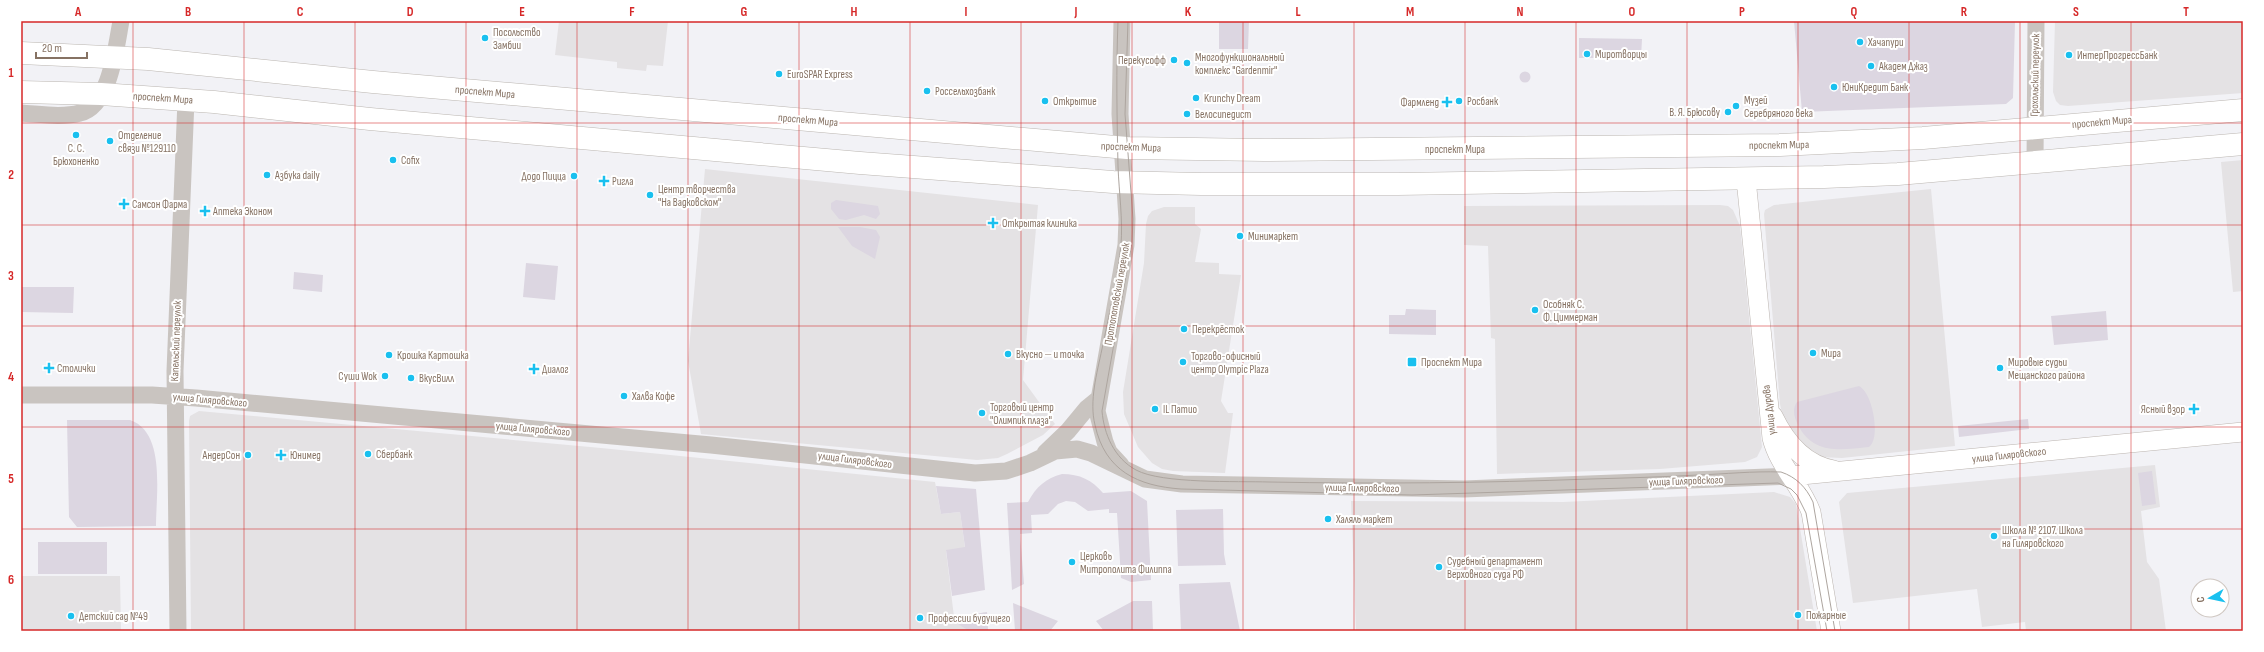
<svg xmlns="http://www.w3.org/2000/svg" width="2264" height="652" font-family="'Sofia Sans Condensed',sans-serif">
  <rect width="100%" height="100%" fill="#f2f2f6"/>
  <path fill="#e4e2e4" d="M559 21H668L663 66 647 65 646 71 617 68V62L555 55Z
    M2055 21H2243V93L2068 106 2060 105 2056 101 2053 92Z
    M2243 160V291L2233 292 2221 162Z
    M705 169 1038 205 1023 380 1055 424 1043 435 1007 454 998 458 977 460 701 434 688 361Z
    M1931 189 1955 446 1842 458 1820 457 1800 446 1783 418 1780 404 1764 214 1765 210 1774 205Z
    M1720 205 1728 206 1733 210 1740 226 1762 447 1757 457 1745 462 1660 469 1497 474 1495 339 1491 338 1488 246 1464 245V206Z
    M1164 207H1195V224L1201 229 1195 262 1219 263V274L1241 275 1221 401 1228 413H1233L1225 473 1173 471 1162 469 1152 463 1138 447 1124 414 1123 392 1144 263 1146 224 1148 216 1152 211Z
    M199 411 601 448 935 482 941 514 960 512 965 548 946 551 954 617 987 612 988 631H191L189 421 190 416Z
    M2155 465 2160 507 2141 511 2147 562 2159 579 2166 631H2026L2025 622 1982 627 1977 589 1853 603 1839 502 1847 493Z
    M1774 492 1790 497 1796 504 1817 631H1356L1351 501 1563 502Z
    M21 576H120L121 631H21Z"/>
  <path fill="#dcd6e1" d="M1219 21H1249L1248 49H1219Z
    M1794 21H2015L2013 98 2006 104 1802 112Z
    M1579 38 1642 39 1641 58H1579Z
    M1519.5 77a5.5 5.5 0 1 1 11 0a5.5 5.5 0 1 1-11 0Z
    M836 200 878 206 880 214 876 219 864 215 846 220 839 219 831 209V203Z
    M838 227H860L876 230 880 237 875 259 852 246Z
    M526 263 558 266 555 300 523 297Z
    M294 272 323 275 322 292 293 289Z
    M21 287H74L73 313 21 312Z
    M1406 309 1436 310V335L1389 334V315H1405Z
    M2106 311 2108 340 2054 345 2051 316Z
    M1859 386C1873 393 1881 438 1869 447 1841 450 1813 455 1798 425 1794 417 1792 409 1797 402Z
    M2028 419 2029 429 1959 437 1958 426Z
    M67 420H130C166 432 156 494 156 526L77 527 69 517Z
    M2152 471 2156 504 2142 506 2138 473Z
    M1062 474C1080 474 1092 480 1103 493L1131 491 1147 501 1151 580 1131 582 1121 578 1117 513H1109V509L1088 511 1075 502 1066 501 1058 504 1048 514 1031 515 1032 533 1020 534 1024 584 1012 590 1007 503 1028 502C1036 487 1046 478 1062 474Z
    M936 486 976 489 985 590 952 596 946 550 965 547 960 512 941 514Z
    M1223 509 1224 554 1226 565 1178 566 1176 510Z
    M38 542H107V574H38Z
    M1230 582 1240 631H1181L1179 584Z
    M1133 601H1152L1153 631H1104L1096 621Z
    M1013 603 1058 621 1050 631H1015Z
    M987 612 988 631H969L955 622 954 618Z"/>
  <g fill="none" stroke-linecap="round" stroke-linejoin="round">
    <defs>
      <path id="secondary" d="M1746 179 1772 438C1779 466 1801 485 1811 512L1831 631
        M1773 416C1785 441 1804 465 1834 470
        M1791 476 2243 432"/>
      <path id="primary" d="M21 53 148 59 373 82 1127 148 1264 150 1780 145 1923 138 2243 110
        M21 92 101 94 214 102 370 119 860 163 1113 182 1201 184H1398L1824 177 1898 174 2243 144"/>
    </defs>
    <use href="#secondary" stroke="#bcb5b0" stroke-width="20"/>
    <use href="#primary" stroke="#bbb6b1" stroke-width="23"/>
    <path stroke="#c9c4c0" stroke-width="17" d="M21 113C39 114 62 118 80 113 110 106 116 47 121 21
      M2035 162 2036 21
      M21 395H152L196 398 711 445 975 473 1006 471 1030 463 1055 451 1077 449 1091 453 1145 479 1182 484 1464 489 1791 476
      M1045 453 1068 431 1087 408 1098 399
      M1121 465 1109 452 1105 442 1097 411 1126 245 1127 219 1120 114 1122 21
      M178 631 175 371 186 100"/>
    <use href="#secondary" stroke="#fff" stroke-width="19"/>
    <use href="#primary" stroke="#fff" stroke-width="22"/>
    <path stroke="#ada59f" stroke-width="1" d="M1118 21C1116 70 1117 118 1118 166 1119 193 1123 219 1121 245 1117 280 1109 315 1102 349 1097 373 1089 401 1095 425 1105 471 1138 486 1181 489L1412 495 1778 483 1791 489 1797 495 1806 513 1827 631
      M1128 21 1125 114 1133 219 1132 242 1102 411C1104 434 1114 458 1136 470 1162 484 1237 481 1269 482 1376 484 1483 483 1590 479 1626 478 1662 477 1698 475 1725 474 1753 471 1781 472 1796 477 1806 487 1813 502L1835 631"/>
  </g>
  <path fill="none" stroke="#d62828" stroke-width="1" stroke-opacity="0.55" d="M133 21V631M244 21V631M355 21V631M466 21V631M577 21V631M688 21V631M799 21V631M910 21V631M1021 21V631M1132 21V631M1243 21V631M1354 21V631M1465 21V631M1576 21V631M1687 21V631M1798 21V631M1909 21V631M2020 21V631M2131 21V631M21 123H2243M21 225H2243M21 326H2243M21 427H2243M21 529H2243"/>
  <g fill="#19c0ef" stroke="#fff" stroke-width="1.5">
    <circle cx="485" cy="38" r="4"/>
    <circle cx="1860" cy="42" r="4"/>
    <circle cx="1587" cy="54" r="4"/>
    <circle cx="2069" cy="55" r="4"/>
    <circle cx="1174" cy="60" r="4"/>
    <circle cx="1187" cy="63" r="4"/>
    <circle cx="1871" cy="66" r="4"/>
    <circle cx="779" cy="74" r="4"/>
    <circle cx="1834" cy="87" r="4"/>
    <circle cx="927" cy="91" r="4"/>
    <circle cx="1196" cy="98" r="4"/>
    <circle cx="1045" cy="101" r="4"/>
    <circle cx="1459" cy="101" r="4"/>
    <path d="M1445 96h4v4h4v4h-4v4h-4v-4h-4v-4h4z"/>
    <circle cx="1736" cy="106" r="4"/>
    <circle cx="1728" cy="112" r="4"/>
    <circle cx="1187" cy="114" r="4"/>
    <circle cx="76" cy="135" r="4"/>
    <circle cx="110" cy="141" r="4"/>
    <circle cx="393" cy="160" r="4"/>
    <circle cx="267" cy="175" r="4"/>
    <circle cx="574" cy="176" r="4"/>
    <path d="M602 175h4v4h4v4h-4v4h-4v-4h-4v-4h4z"/>
    <circle cx="650" cy="195" r="4"/>
    <path d="M122 198h4v4h4v4h-4v4h-4v-4h-4v-4h4z"/>
    <path d="M203 205h4v4h4v4h-4v4h-4v-4h-4v-4h4z"/>
    <path d="M991 217h4v4h4v4h-4v4h-4v-4h-4v-4h4z"/>
    <circle cx="1240" cy="236" r="4"/>
    <circle cx="1535" cy="310" r="4"/>
    <circle cx="1184" cy="329" r="4"/>
    <circle cx="1813" cy="353" r="4"/>
    <circle cx="1008" cy="354" r="4"/>
    <circle cx="389" cy="355" r="4"/>
    <circle cx="1183" cy="362" r="4"/>
    <rect x="1407" y="357" width="10" height="10" rx="2"/>
    <path d="M47 362h4v4h4v4h-4v4h-4v-4h-4v-4h4z"/>
    <circle cx="2000" cy="368" r="4"/>
    <path d="M532 363h4v4h4v4h-4v4h-4v-4h-4v-4h4z"/>
    <circle cx="385" cy="376" r="4"/>
    <circle cx="411" cy="378" r="4"/>
    <circle cx="624" cy="396" r="4"/>
    <circle cx="1155" cy="409" r="4"/>
    <path d="M2192 403h4v4h4v4h-4v4h-4v-4h-4v-4h4z"/>
    <circle cx="982" cy="413" r="4"/>
    <circle cx="368" cy="454" r="4"/>
    <circle cx="248" cy="455" r="4"/>
    <path d="M279 449h4v4h4v4h-4v4h-4v-4h-4v-4h4z"/>
    <circle cx="1328" cy="519" r="4"/>
    <circle cx="1994" cy="536" r="4"/>
    <circle cx="1072" cy="562" r="4"/>
    <circle cx="1439" cy="567" r="4"/>
    <circle cx="1798" cy="615" r="4"/>
    <circle cx="71" cy="616" r="4"/>
    <circle cx="920" cy="618" r="4"/>
  </g>
  <g text-anchor="middle" dominant-baseline="central" stroke-width="4" stroke-linejoin="round" paint-order="stroke">
    <g font-size="11" fill="#867263" stroke="#fff" text-anchor="start">
      <text x="493" y="32">Посольство<tspan x="493" dy="13">Замбии</tspan></text>
      <text x="1868" y="42">Хачапури</text>
      <text x="1595" y="54">Миротворцы</text>
      <text x="2077" y="55">ИнтерПрогрессБанк</text>
      <text x="1195" y="57">Многофункциональный<tspan x="1195" dy="13">комплекс "Gardenmir"</tspan></text>
      <text x="1166" y="60" text-anchor="end">Перекусофф</text>
      <text x="1879" y="66">Академ Джаз</text>
      <text x="787" y="74">EuroSPAR Express</text>
      <text x="1842" y="87">ЮниКредит Банк</text>
      <text x="935" y="91">Россельхозбанк</text>
      <text x="1204" y="98">Krunchy Dream</text>
      <text x="1744" y="100">Музей<tspan x="1744" dy="13">Серебряного века</tspan></text>
      <text x="1053" y="101">Открытие</text>
      <text x="1467" y="101">Росбанк</text>
      <text x="1439" y="102" text-anchor="end">Фармленд</text>
      <text x="1720" y="112" text-anchor="end">В. Я. Брюсову</text>
      <text x="1195" y="114">Велосипедист</text>
      <text x="118" y="135">Отделение<tspan x="118" dy="13">связи №129110</tspan></text>
      <text x="76" y="148" text-anchor="middle">С. С.<tspan x="76" dy="13">Брюхоненко</tspan></text>
      <text x="401" y="160">Cofix</text>
      <text x="275" y="175">Азбука daily</text>
      <text x="566" y="176" text-anchor="end">Додо Пицца</text>
      <text x="612" y="181">Ригла</text>
      <text x="658" y="189">Центр творчества<tspan x="658" dy="13">"На Вадковском"</tspan></text>
      <text x="132" y="204">Самсон Фарма</text>
      <text x="213" y="211">Аптека Эконом</text>
      <text x="1002" y="223">Открытая клиника</text>
      <text x="1248" y="236">Минимаркет</text>
      <text x="1543" y="304">Особняк С.<tspan x="1543" dy="13">Ф. Циммерман</tspan></text>
      <text x="1192" y="329">Перекрёсток</text>
      <text x="1821" y="353">Мира</text>
      <text x="1016" y="354">Вкусно — и точка</text>
      <text x="397" y="355">Крошка Картошка</text>
      <text x="1191" y="356">Торгово-офисный<tspan x="1191" dy="13">центр Olympic Plaza</tspan></text>
      <text x="1421" y="362">Проспект Мира</text>
      <text x="2008" y="362">Мировые судьи<tspan x="2008" dy="13">Мещанского района</tspan></text>
      <text x="57" y="368">Столички</text>
      <text x="542" y="369">Диалог</text>
      <text x="377" y="376" text-anchor="end">Суши Wok</text>
      <text x="419" y="378">ВкусВилл</text>
      <text x="632" y="396">Халва Кофе</text>
      <text x="990" y="407">Торговый центр<tspan x="990" dy="13">"Олимпик плаза"</tspan></text>
      <text x="1163" y="409">IL Патио</text>
      <text x="2185" y="409" text-anchor="end">Ясный взор</text>
      <text x="376" y="454">Сбербанк</text>
      <text x="240" y="455" text-anchor="end">АндерСон</text>
      <text x="290" y="455">Юнимед</text>
      <text x="1336" y="519">Халяль маркет</text>
      <text x="2002" y="530">Школа № 2107. Школа<tspan x="2002" dy="13">на Гиляровского</tspan></text>
      <text x="1080" y="556">Церковь<tspan x="1080" dy="13">Митрополита Филиппа</tspan></text>
      <text x="1447" y="561">Судебный департамент<tspan x="1447" dy="13">Верховного суда РФ</tspan></text>
      <text x="1806" y="615">Пожарные</text>
      <text x="79" y="616">Детский сад №49</text>
      <text x="928" y="618">Профессии будущего</text>
    </g>
    <g font-size="11" fill="#867263" stroke="#fff">
      <text transform="translate(2035 75) rotate(-89)">Грохольский переулок</text>
      <text transform="translate(485 92) rotate(5)">проспект Мира</text>
      <text transform="translate(163 98) rotate(4)">проспект Мира</text>
      <text transform="translate(808 120) rotate(5)">проспект Мира</text>
      <text transform="translate(2102 122) rotate(-5)">проспект Мира</text>
      <text transform="translate(1779 145) rotate(-1)">проспект Мира</text>
      <text transform="translate(1131 147) rotate(2)">проспект Мира</text>
      <text x="1455" y="149">проспект Мира</text>
      <text transform="translate(1117 294) rotate(-80)">Протопоповский переулок</text>
      <text transform="translate(176 341) rotate(-88)">Капельский переулок</text>
      <text transform="translate(210 400) rotate(5)">улица Гиляровского</text>
      <text transform="translate(1769 410) rotate(-97)">улица Дурова</text>
      <text transform="translate(533 429) rotate(5)">улица Гиляровского</text>
      <text transform="translate(2009 455) rotate(-6)">улица Гиляровского</text>
      <text transform="translate(855 460) rotate(7)">улица Гиляровского</text>
      <text transform="translate(1686 481) rotate(-2)">улица Гиляровского</text>
      <text transform="translate(1362 488) rotate(1)">улица Гиляровского</text>
    </g>
  </g>
  <rect width="2264" height="652" fill="none" stroke="#ffffff" stroke-width="44"/>
  <g transform="translate(2210 598) rotate(261)"><circle r="19" fill="#ffffff" stroke="#cfc7c1"/>
  <path d="M0-3L7 15L0 10L-7 15Z" fill="#19c0ef"/>
  <text y="-6" font-size="11" font-weight="bold" text-anchor="middle" fill="#867263">С</text>
  </g>
  <path d="M36 52v6h51v-6" fill="none" stroke="#867263" stroke-width="2"/>
  <text x="42" y="52" font-size="12" fill="#867263" stroke="#ffffff" stroke-width="3" paint-order="stroke">20 m</text>
  <rect x="22" y="22" width="2220" height="608" fill="none" stroke="#d62828" stroke-width="1.5"/>
  <g font-size="13" text-anchor="middle" font-weight="bold" fill="#d62828">
    <text x="78" y="16">A</text>
    <text x="188" y="16">B</text>
    <text x="300" y="16">C</text>
    <text x="410" y="16">D</text>
    <text x="522" y="16">E</text>
    <text x="632" y="16">F</text>
    <text x="744" y="16">G</text>
    <text x="854" y="16">H</text>
    <text x="966" y="16">I</text>
    <text x="1076" y="16">J</text>
    <text x="1188" y="16">K</text>
    <text x="1298" y="16">L</text>
    <text x="1410" y="16">M</text>
    <text x="1520" y="16">N</text>
    <text x="1632" y="16">O</text>
    <text x="1742" y="16">P</text>
    <text x="1854" y="16">Q</text>
    <text x="1964" y="16">R</text>
    <text x="2076" y="16">S</text>
    <text x="2186" y="16">T</text>
    <text x="11" y="77">1</text>
    <text x="11" y="179">2</text>
    <text x="11" y="280">3</text>
    <text x="11" y="381">4</text>
    <text x="11" y="483">5</text>
    <text x="11" y="584">6</text>
  </g>
</svg>
